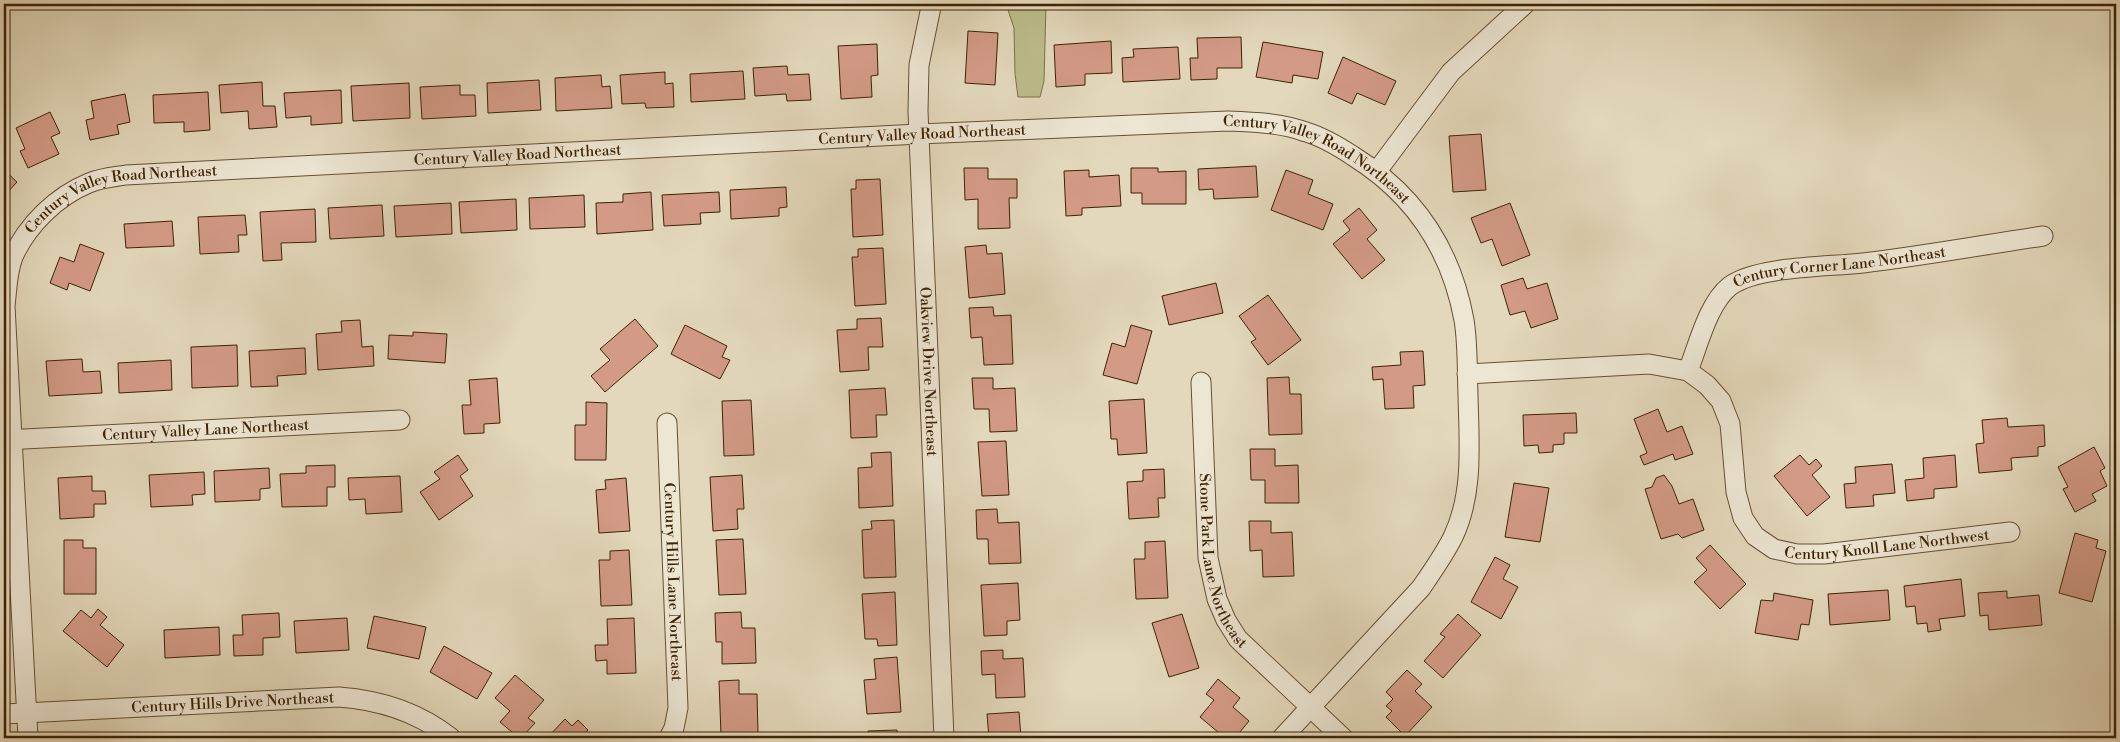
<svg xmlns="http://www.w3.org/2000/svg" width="2120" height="742" font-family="'Libre Bodoni',serif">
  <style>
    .green { fill: #bbbc8b; stroke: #7c7047 }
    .building { fill: #d39a87; stroke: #3e2303 }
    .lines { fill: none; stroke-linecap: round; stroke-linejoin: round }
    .street-casing { stroke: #675031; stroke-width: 21 }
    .street { stroke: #ede6d3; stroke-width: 19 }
    .labels { text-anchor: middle; stroke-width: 4; stroke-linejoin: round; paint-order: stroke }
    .street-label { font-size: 15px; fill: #3e2303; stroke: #ede6d3 }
  </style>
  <rect width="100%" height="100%" fill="#e3d8bb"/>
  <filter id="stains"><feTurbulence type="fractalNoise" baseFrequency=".004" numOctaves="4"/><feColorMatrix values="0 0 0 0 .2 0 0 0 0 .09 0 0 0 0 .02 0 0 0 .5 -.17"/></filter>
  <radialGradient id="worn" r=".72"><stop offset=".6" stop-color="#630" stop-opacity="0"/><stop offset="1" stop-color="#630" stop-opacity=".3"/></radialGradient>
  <path class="green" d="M956,4H1046L1044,81L1040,97H1018L1015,74L1014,28L1006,4L980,9Z"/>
  <path class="building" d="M968,31L998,33L995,85L965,83Z
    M1241,37L1242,68H1217V79L1191,80L1190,58H1198L1197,38Z
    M1111,41L1112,73L1085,74V85L1056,87L1054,45Z
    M1263,42L1323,52L1318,79L1293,75L1292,83L1256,77Z
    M877,44L878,75L871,76L872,97L841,99L838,46Z
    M1178,47L1180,79L1123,82L1122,58L1134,57L1133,49Z
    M1343,57L1396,81L1385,105L1357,93L1352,104L1328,93Z
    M787,66L788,75L809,74L811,100L787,101L786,94L755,96L753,68Z
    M743,71L745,99L691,102L690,74Z
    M665,72V84L673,83L674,107L646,108L645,103L622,104L620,75Z
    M601,75L602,87L610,86L612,108L556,111L555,78Z
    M539,80L541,110L488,113L487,83Z
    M262,82L263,106H275L277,127L249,129L248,111L221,113L219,85Z
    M409,83L410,118L353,121L351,86Z
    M460,85V95H475L476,116L422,119L420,87Z
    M341,90L342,123L311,125V116L286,118L284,93Z
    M208,92L210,130L184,132V122L154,123L153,95Z
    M125,94L130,122L117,125L119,134L90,140L86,120L94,118L91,101Z
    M50,112L60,133L51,137L59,154L28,168L20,151L25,149L16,128Z
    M1481,134L1486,190L1453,192L1449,136Z
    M1256,166L1258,197L1214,199L1213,189L1199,190L1198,169Z
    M964,168H988V179H1017V198H1009L1010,228L978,229V199L965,200Z
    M1131,168H1158V172L1186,171V204H1142V193H1131Z
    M4,170L17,182L4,196Z
    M1089,170V177L1119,175L1121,206L1082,208V215L1066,216L1064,171Z
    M1286,170L1313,180L1308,194L1333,204L1323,230L1271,210Z
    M880,179L883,235L853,237L851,189H856V180Z
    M786,187L787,207L779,208V216L731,219L730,190Z
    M651,192L653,230L597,234L596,203L623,202V194Z
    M719,192L720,212L700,213L701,224L664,226L662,195Z
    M584,195L585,227L530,229L529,198Z
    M516,199L517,230L461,233L459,202Z
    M451,203L452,234L396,237L394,206Z
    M1510,203L1530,255L1502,266L1492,239L1481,243L1471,218Z
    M382,205L384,236L330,239L328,208Z
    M1359,208L1377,230L1367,239L1385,260L1362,279L1333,244L1350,230L1343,221Z
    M315,209L316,242L281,243L282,260L263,261L260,212Z
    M245,215L247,235H238L239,252L200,254L198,217Z
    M172,221L174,246L126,248L124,224Z
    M80,244L104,253L90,291L69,283L67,290L50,283L60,257L74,262Z
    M986,245L987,254L1002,253L1005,294L969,298L965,247Z
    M883,248L886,304L855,306L852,257H858V249Z
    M1523,278L1527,289L1547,283L1558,319L1531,328L1525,311L1510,315L1501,285Z
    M1216,283L1223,313L1169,325L1162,296Z
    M1268,295L1301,340L1268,365L1251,342L1256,339L1239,316Z
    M993,307L994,316L1011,315L1013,364L984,365L982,337L971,338L969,308Z
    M881,318L883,347H868L869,370L840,372L837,330L857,329V319Z
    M635,319L658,346L605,392L591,376L610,360L600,349Z
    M360,320L362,347L373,346L374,366L318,370L316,334L342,332L341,321Z
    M685,325L727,346L722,357L730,360L720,379L671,354Z
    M1131,325L1152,331L1137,384L1103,375L1112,343L1125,347Z
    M413,332L447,334L445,363L388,359L389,335L413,336Z
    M237,345L238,386L192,388L191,347Z
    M305,348L306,374L277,376L278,386L251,387L249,351Z
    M1423,351L1425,385L1413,386L1414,408L1385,409L1383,379L1373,380L1372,367L1401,365L1400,352Z
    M82,359L83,372L100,371L102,393L49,396L46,361Z
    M171,360L172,390L119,393L118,363Z
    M1289,377L1290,394H1301L1302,434L1269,435L1267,378Z
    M497,378L500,423L484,424V433L464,434L462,405H471L469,380Z
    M972,378H993V389L1015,388L1017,431L990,432L989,409H974Z
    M885,388L887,415H876L877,437L851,438L849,390Z
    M1144,399L1147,453L1118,455L1117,439H1111L1109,401Z
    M751,400L754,455L724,456L722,401Z
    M586,402L607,403L606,460H575V425H586Z
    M1658,409L1667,432L1682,426L1693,454L1675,460L1673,454L1644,465L1640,456L1647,453L1634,419Z
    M1576,413L1577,433H1564V444L1553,445V452L1539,453L1538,445L1524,446L1523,415Z
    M2007,418L2008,427L2044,425L2045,446L2038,447V456L2011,458L2012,470L1979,473L1976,444L1984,443L1982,420Z
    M1006,441L1009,495L982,496L978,442Z
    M2094,447L2105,468L2100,471L2107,486L2092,494L2096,501L2075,512L2063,489L2068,487L2058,467Z
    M1250,449H1275V466L1298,465L1299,503H1265V480H1251Z
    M891,452L893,506L859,508L858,468L872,467L871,453Z
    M458,455L468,470L460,476L473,496L439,520L420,492L440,479L434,472Z
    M1800,455L1809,465L1816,459L1822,466L1812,475L1830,497L1807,516L1774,476Z
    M1955,455L1957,487L1934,489V498L1907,501L1905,480L1924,478L1923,458Z
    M1892,464L1895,493L1873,495L1874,506L1846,508L1844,484L1856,483L1855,467Z
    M335,465V487H327V506L282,507L280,474L306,473V466Z
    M269,468L270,488L260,489V500L215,502L214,471Z
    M1164,469L1165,498H1158L1159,517L1129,519L1127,482L1143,481V470Z
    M204,472L205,494L192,495L193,505L151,507L149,475Z
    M742,475L744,509H737L738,529L713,531L710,477Z
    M1664,475L1672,486L1679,504L1693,499L1704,530L1682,538L1678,534L1661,539L1645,489L1652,487L1656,478Z
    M92,476V491H105L106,504H94V517L60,519L58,478Z
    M400,476L402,512L366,514L365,499L349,500L348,478Z
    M626,478L630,531L599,533L596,490L606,489L605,480Z
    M1514,483L1549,488L1540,542L1505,537Z
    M997,509L998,523L1019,522L1021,563L989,564L988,539H977L976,510Z
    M894,520L896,577L864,578L862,530L872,529L871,521Z
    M1249,521H1271V533L1292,532L1294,576L1263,577L1262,550L1250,551Z
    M2075,533L2098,540L2096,548L2106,551L2092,602L2059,593Z
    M743,539L746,594L719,595L716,540Z
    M64,540H83V548H96V594H64Z
    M1165,541L1168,598L1136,599L1134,559H1145V542Z
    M1710,545L1746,584L1720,609L1694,582L1707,570L1696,558Z
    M629,550L632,605L601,606L599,560H610V551Z
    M1495,557L1510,565L1503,579L1518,587L1501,619L1471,602Z
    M1961,579L1965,616L1939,619L1941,630L1928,632L1927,623L1917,624L1915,606L1906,607L1904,586Z
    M1018,583L1020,620L1007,621V635L984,636L981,585Z
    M1888,590L1890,620L1830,625L1828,594Z
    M2007,591V598L2039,595L2042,625L1989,630L1988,615L1980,616L1978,593Z
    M895,592L897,645L878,646L877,639H865L862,594Z
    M1774,593L1813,600L1809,625L1801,624L1798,640L1755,633L1761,600L1773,601Z
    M98,609L107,617L100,625L124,645L107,667L63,631L81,610L91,618Z
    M741,612L742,628H755L756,663L722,664V642H716L715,613Z
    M279,613L280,637L263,638V655L234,656L233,635H243L242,615Z
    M1182,614L1199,668L1169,677L1152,623Z
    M1458,614L1481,635L1443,678L1424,661L1445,637L1440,634Z
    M374,616L426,627L419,659L367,648Z
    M347,618L349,650L296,653L294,621Z
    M634,618L636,673L607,674V660L596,661L595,645H608L607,619Z
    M219,627L220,655L165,658L164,630Z
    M444,646L492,673L477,699L430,672Z
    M1003,650V659L1023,658L1025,697L996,698L995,674L982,675L981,651Z
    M897,657L901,712L867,714L864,680L876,679L874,659Z
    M1407,670L1422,684L1415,691L1432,707L1405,736L1386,717L1392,711L1386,706L1393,699L1386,692Z
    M515,675L544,700L528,718L535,723L521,738H519L500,722L510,711L495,698Z
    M1218,679L1240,698L1233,707L1249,721L1235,738H1225L1200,717L1214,700L1206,694Z
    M739,680V694H757L758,733L721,735L719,681Z
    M1019,712L1021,738H989L987,714Z
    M565,719L572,726L578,720L588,730L583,735L587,738H547Z
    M897,730L898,738H869L868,731Z"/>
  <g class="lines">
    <defs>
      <g id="street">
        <path id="s1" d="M931,7L919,65L918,111L944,738"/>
        <path d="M1377,171L1451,72L1525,4"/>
        <path id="s2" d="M1688,371C1698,346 1708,303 1730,286C1757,266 1828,267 1863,263C1923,256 1983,245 2043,236"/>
        <path id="s3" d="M1467,374L1649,364L1688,371L1707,385L1721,401L1730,424L1736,492L1743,518L1755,536L1774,549L1797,554H1824L2010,532"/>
        <path id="s4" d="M1201,382L1208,558L1217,599L1226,620L1238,639L1343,738"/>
        <path id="s5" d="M667,423L678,708L674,728L669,738"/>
        <path id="s6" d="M4,440L400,420"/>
        <path id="s7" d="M4,714L339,697C380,700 418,712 451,738"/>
        <path id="s8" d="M28,738L5,306C7,290 7,272 13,257C27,225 57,196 89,183C101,178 114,177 126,175L919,134L1228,121C1255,122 1281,123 1306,132C1323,137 1338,146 1353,156C1414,194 1451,249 1464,320C1468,344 1467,371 1468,395C1469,443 1474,493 1453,537C1444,555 1432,572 1421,588L1282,738"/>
      </g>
    </defs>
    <use href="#street" class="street-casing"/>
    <use href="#street" class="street"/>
  </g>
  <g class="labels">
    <g class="street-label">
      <text dy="5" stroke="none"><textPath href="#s8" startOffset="1426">Century Valley Road Northeast</textPath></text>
      <text dy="5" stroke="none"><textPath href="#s8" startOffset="1021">Century Valley Road Northeast</textPath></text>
      <text dy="5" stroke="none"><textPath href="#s8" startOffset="1831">Century Valley Road Northeast</textPath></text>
      <text dy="5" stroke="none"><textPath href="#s8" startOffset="616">Century Valley Road Northeast</textPath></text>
      <text dy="5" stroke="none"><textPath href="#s2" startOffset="208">Century Corner Lane Northeast</textPath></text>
      <text dy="5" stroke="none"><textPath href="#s1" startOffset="366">Oakview Drive Northeast</textPath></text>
      <text dy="5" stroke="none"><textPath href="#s6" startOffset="202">Century Valley Lane Northeast</textPath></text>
      <text dy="5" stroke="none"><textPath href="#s3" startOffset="545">Century Knoll Lane Northwest</textPath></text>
      <text dy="5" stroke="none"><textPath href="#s4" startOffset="182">Stone Park Lane Northeast</textPath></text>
      <text dy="5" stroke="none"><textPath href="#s5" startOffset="159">Century Hills Lane Northeast</textPath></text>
      <text dy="5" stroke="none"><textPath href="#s7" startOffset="229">Century Hills Drive Northeast</textPath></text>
    </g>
  </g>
  <rect width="2120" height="742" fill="none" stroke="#e3d8bb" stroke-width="20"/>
  <rect x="5" y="5" width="2110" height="732" fill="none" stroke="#3e2303" stroke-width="2.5"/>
  <rect x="10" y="10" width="2100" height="722" fill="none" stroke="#3e2303"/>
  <rect width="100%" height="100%" filter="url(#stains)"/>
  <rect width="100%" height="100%" fill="url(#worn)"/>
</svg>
